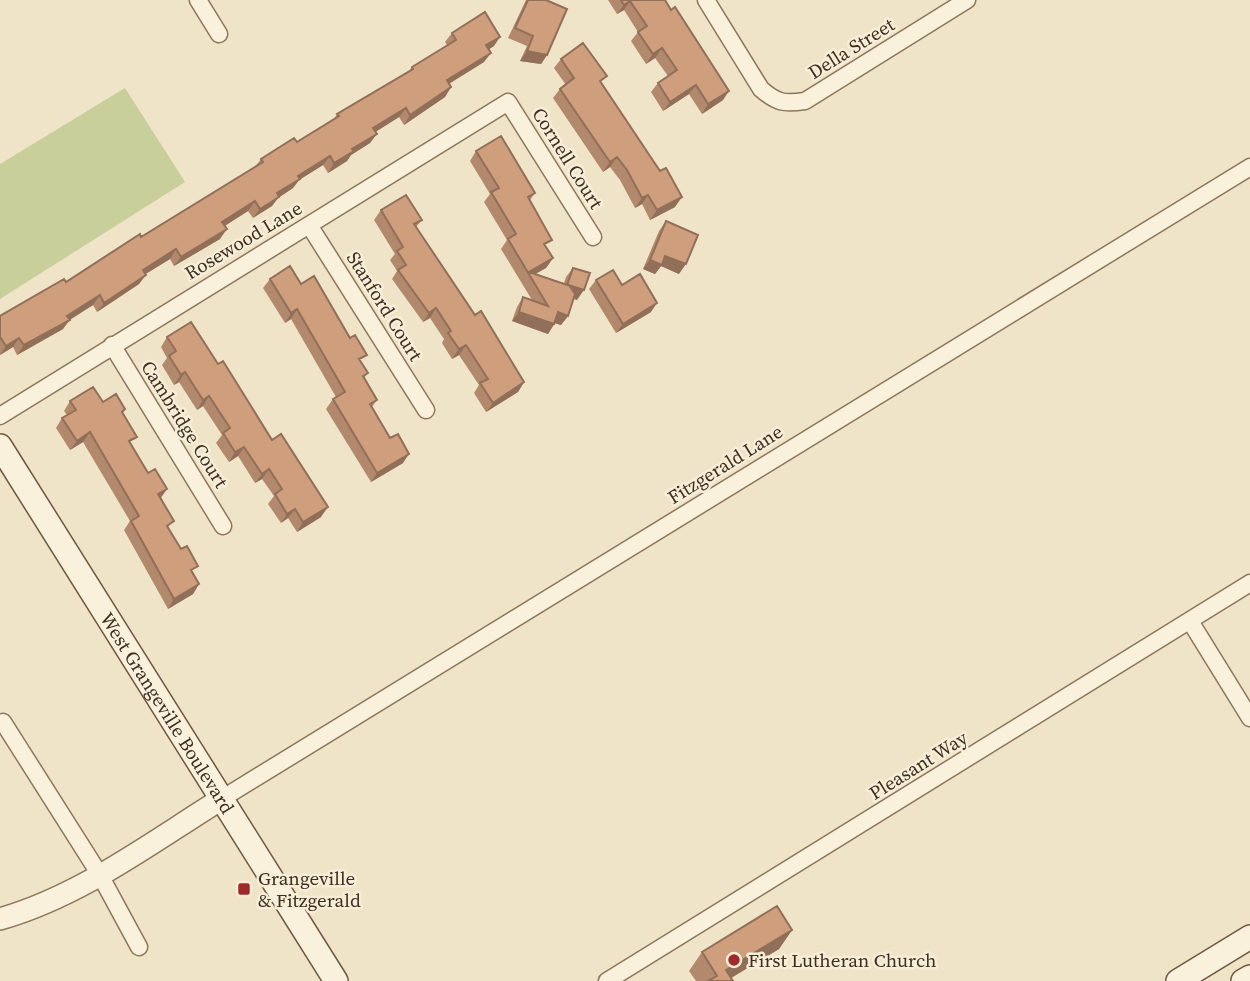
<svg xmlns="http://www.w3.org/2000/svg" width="1250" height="981" font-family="'Source Serif 4',serif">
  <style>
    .grass { fill: #c9cf9b }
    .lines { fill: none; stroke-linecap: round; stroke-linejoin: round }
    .minor-casing { stroke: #8d765c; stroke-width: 19 }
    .tertiary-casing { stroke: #8d765c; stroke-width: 24 }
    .secondary-casing { stroke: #6f573f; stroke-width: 26 }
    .minor { stroke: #faf1dc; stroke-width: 16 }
    .tertiary { stroke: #faf1dc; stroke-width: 21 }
    .secondary { stroke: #faf1dc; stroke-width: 23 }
    .wall { fill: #b2896c }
    .shaded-wall { fill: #916f58 }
    .building { fill: #cf9f7d; stroke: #916f58; stroke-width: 2 }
    .poi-dot { fill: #9e2a2b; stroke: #f7eed8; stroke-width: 2.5 }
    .labels { text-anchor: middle; stroke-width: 5; stroke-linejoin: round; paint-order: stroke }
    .street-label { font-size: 19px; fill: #3d2e20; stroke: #f7eed8 }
    .poi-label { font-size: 19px; fill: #3d2e20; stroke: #f7eed8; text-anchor: start }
  </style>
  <rect width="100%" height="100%" fill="#f0e4c8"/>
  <path class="grass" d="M125,88L185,182L0,299V164Z"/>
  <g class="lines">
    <defs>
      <path id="minor" d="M198,0L219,34
        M706,0L761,89C777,103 784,104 805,101L967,0
        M309,225L426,410
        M112,345L223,526
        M0,416L508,102L593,237
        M1190,621L1250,718
        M3,722L100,875L139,947
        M223,798L1250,167
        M607,981L1250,583"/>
      <path id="tertiary" d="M0,919C81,896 152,842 223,798"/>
      <g id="secondary">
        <path id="s1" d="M0,446L336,981"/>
        <path d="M1178,981L1250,937"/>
        <path d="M1243,981L1250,977"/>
      </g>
    </defs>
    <use href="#minor" class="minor-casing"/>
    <use href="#tertiary" class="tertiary-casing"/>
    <use href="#secondary" class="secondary-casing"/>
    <use href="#minor" class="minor"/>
    <use href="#tertiary" class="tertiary"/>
    <use href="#secondary" class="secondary"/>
  </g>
  <path class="wall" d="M526,0H546L547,55L541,64L520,61L527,46L508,38Z
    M608,0H665L723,100L702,114L689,94L663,111L651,92L658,83L668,76L655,58L646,64L631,41L638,32L624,10L617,14Z
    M452,33L494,46L489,49L484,62L449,84L451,87L445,97L404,125L399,117L375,132L370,143L351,155L347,161L328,173L323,165L299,180L293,188L278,198L272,206L253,218L248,211L225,226L220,239L174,266L170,259L145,274L139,284L97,312L93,305L70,320L63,329L17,355L13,347L0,355V316L66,282L255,167L261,159L297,142L334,119L337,114L409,71L412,67L447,45L445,42Z
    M561,59L602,83L675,207L650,220L642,204L635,208L620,180L610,167L603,172L553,98L560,89L566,85L554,68Z
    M476,151L535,193L530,200L546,247L553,258L546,268L535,274L564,283L566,277L573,268L577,300L573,298L568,316L561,325L555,323L548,334L512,321L517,307L523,297L532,300L501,249L507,240L484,202L490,194L470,161Z
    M381,210L422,220L416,227L475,315L524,382L518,392L486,412L474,393L479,385L459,355L452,359L442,343L444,339L430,318L423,322L392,279L397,271L390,260L395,254L374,220Z
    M666,221L679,274L661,266L655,274L643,269L659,231Z
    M270,279L301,284L361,362L368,373L364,378L377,400L372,407L403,463L371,482L326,409L333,399L336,397L291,319L285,323L263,288Z
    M596,280L622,285L651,312L616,333L589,289Z
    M167,337L218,364L272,440L321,517L297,532L288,518L281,523L268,504L274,496L262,479L255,483L238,456L229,462L216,443L222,435L203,406L197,410L179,382L174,385L162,365L167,358L161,347Z
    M70,401L103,402L123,413L131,445L148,473L167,489L161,498L169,529L199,584L193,594L168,609L124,530L130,521L83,442L70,450L56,428L62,418L67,415L64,411Z
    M792,930L779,949L731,978L733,981H696L689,971L702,952Z"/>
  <path class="shaded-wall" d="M630,1L624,10L617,14L624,5Z
    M500,37L494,46L480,55L486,45Z
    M662,48L655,58L646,64L653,54Z
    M527,51L547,55L541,64L520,61Z
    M491,53L484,62L440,89L447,80Z
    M696,85L689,94L663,111L670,102Z
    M451,87L445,97L404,125L410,115Z
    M729,91L723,100L702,114L708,104Z
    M406,108L399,117L366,138L373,128Z
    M377,134L370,143L351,155L347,161L328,173L334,163L352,149Z
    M330,156L323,165L299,180L293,188L278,198L272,206L253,218L260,209L298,176Z
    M617,157L610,167L603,172L610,162Z
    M648,195L642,204L635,208L642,198Z
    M682,197L675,207L650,220L657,210Z
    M255,201L248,211L216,231L222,222Z
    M227,229L220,239L174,266L181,257Z
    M176,249L170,259L136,280L143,270Z
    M665,256L686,264L679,274L661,266L655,274L643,269L650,260Z
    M553,258L546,268L530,277L529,272Z
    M146,275L139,284L97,312L104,303Z
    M569,285L584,290L577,300L562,295Z
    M100,295L93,305L69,320L63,329L17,355L24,345Z
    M657,303L651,312L616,333L623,324Z
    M436,308L430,318L423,322L429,313Z
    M297,309L291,319L285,323L291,313Z
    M519,312L554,324L548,334L512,321Z
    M558,312L568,316L561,325L551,322Z
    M19,338L13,347L0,355L6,346Z
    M466,345L459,355L452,359L459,349Z
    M185,372L179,382L174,385L181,375Z
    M524,382L518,392L486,412L493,403Z
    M209,396L203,406L197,410L203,400Z
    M90,432L83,442L70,450L77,441Z
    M244,447L238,456L229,462L235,452Z
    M409,454L403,463L371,482L377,473Z
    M269,469L262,479L255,483L262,474Z
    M167,489L160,498L158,494Z
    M328,507L321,517L297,532L303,522Z
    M295,509L288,518L281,523L287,514Z
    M199,584L193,594L168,609L174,599Z
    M792,930L779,949L726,981V970Z"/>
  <path class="building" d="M528,0H546L567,9L547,55L527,51L533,36L515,28Z
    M621,0H665L671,10L675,7L729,91L708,104L696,85L670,102L658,83L677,70L662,48L653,54L638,32L647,26L630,1L624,5Z
    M485,12L500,37L486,45L491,53L447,80L451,87L410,115L406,108L373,128L377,134L352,149L354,151L334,163L330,156L298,176L300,179L277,193L279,197L260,209L255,201L222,222L227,229L181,257L176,249L143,270L146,275L104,303L100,295L67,316L70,320L24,345L19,338L6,346L0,337V316L64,279L66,282L140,234L141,237L263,162L261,159L294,138L297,142L339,116L337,114L413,69L412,67L456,40L452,33Z
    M583,43L607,76L600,81L660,171L666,168L682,197L657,210L648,195L642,198L627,170L617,157L610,162L560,89L574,78L561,59Z
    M501,136L535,193L528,197L552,240L544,244L553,258L529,272L567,285L573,268L590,273L584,290L569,285L575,294L568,316L558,312L554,324L519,312L523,297L548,306L508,239L516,234L491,192L499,188L476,151Z
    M406,195L422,220L414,224L475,315L481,311L524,382L493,403L480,383L488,379L466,345L459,349L448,333L451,331L436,308L429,313L398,270L406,265L397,251L403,247L381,210Z
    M666,221L698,235L686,264L665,256L662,265L650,260Z
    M290,266L301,284L314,276L350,338L355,335L367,355L359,359L368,373L363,376L377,400L370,404L390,438L398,434L409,454L377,473L333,399L345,392L297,309L291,313L270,279Z
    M613,270L622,285L640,274L657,303L623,324L596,280Z
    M191,322L218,364L223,361L272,440L281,434L328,507L303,522L295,509L287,514L275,494L282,489L269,469L262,474L244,447L235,452L223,433L230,428L209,396L203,400L185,372L181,375L169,356L176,351L167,337Z
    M93,387L103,402L116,394L125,409L122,412L137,437L129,441L148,473L155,469L167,489L158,494L174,521L167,526L181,549L187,546L198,566L191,570L199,584L174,599L131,521L139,516L90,432L77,441L62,418L76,410L70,401Z
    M777,906L792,930L726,970L733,981H708L717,976L702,952Z"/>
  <g class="poi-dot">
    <rect x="237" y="882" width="14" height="14" rx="3.5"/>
    <circle cx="734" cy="960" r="7"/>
  </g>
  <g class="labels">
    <g class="street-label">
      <text transform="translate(851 48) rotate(-32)" y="7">Della Street</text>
      <text transform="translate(568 158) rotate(58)" y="7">Cornell Court</text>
      <text transform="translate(243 240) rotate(-31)" y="7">Rosewood Lane</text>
      <text transform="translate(385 306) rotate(58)" y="7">Stanford Court</text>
      <text transform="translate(185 424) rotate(58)" y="7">Cambridge Court</text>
      <text transform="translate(725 464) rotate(-32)" y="7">Fitzgerald Lane</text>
      <text dy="7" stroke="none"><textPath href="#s1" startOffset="315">West Grangeville Boulevard</textPath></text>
      <text transform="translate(918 765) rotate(-32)" y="7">Pleasant Way</text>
    </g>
    <g class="poi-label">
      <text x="258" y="885">Grangeville<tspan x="258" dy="22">&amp; Fitzgerald</tspan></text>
      <text x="748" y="967">First Lutheran Church</text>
    </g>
  </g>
</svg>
